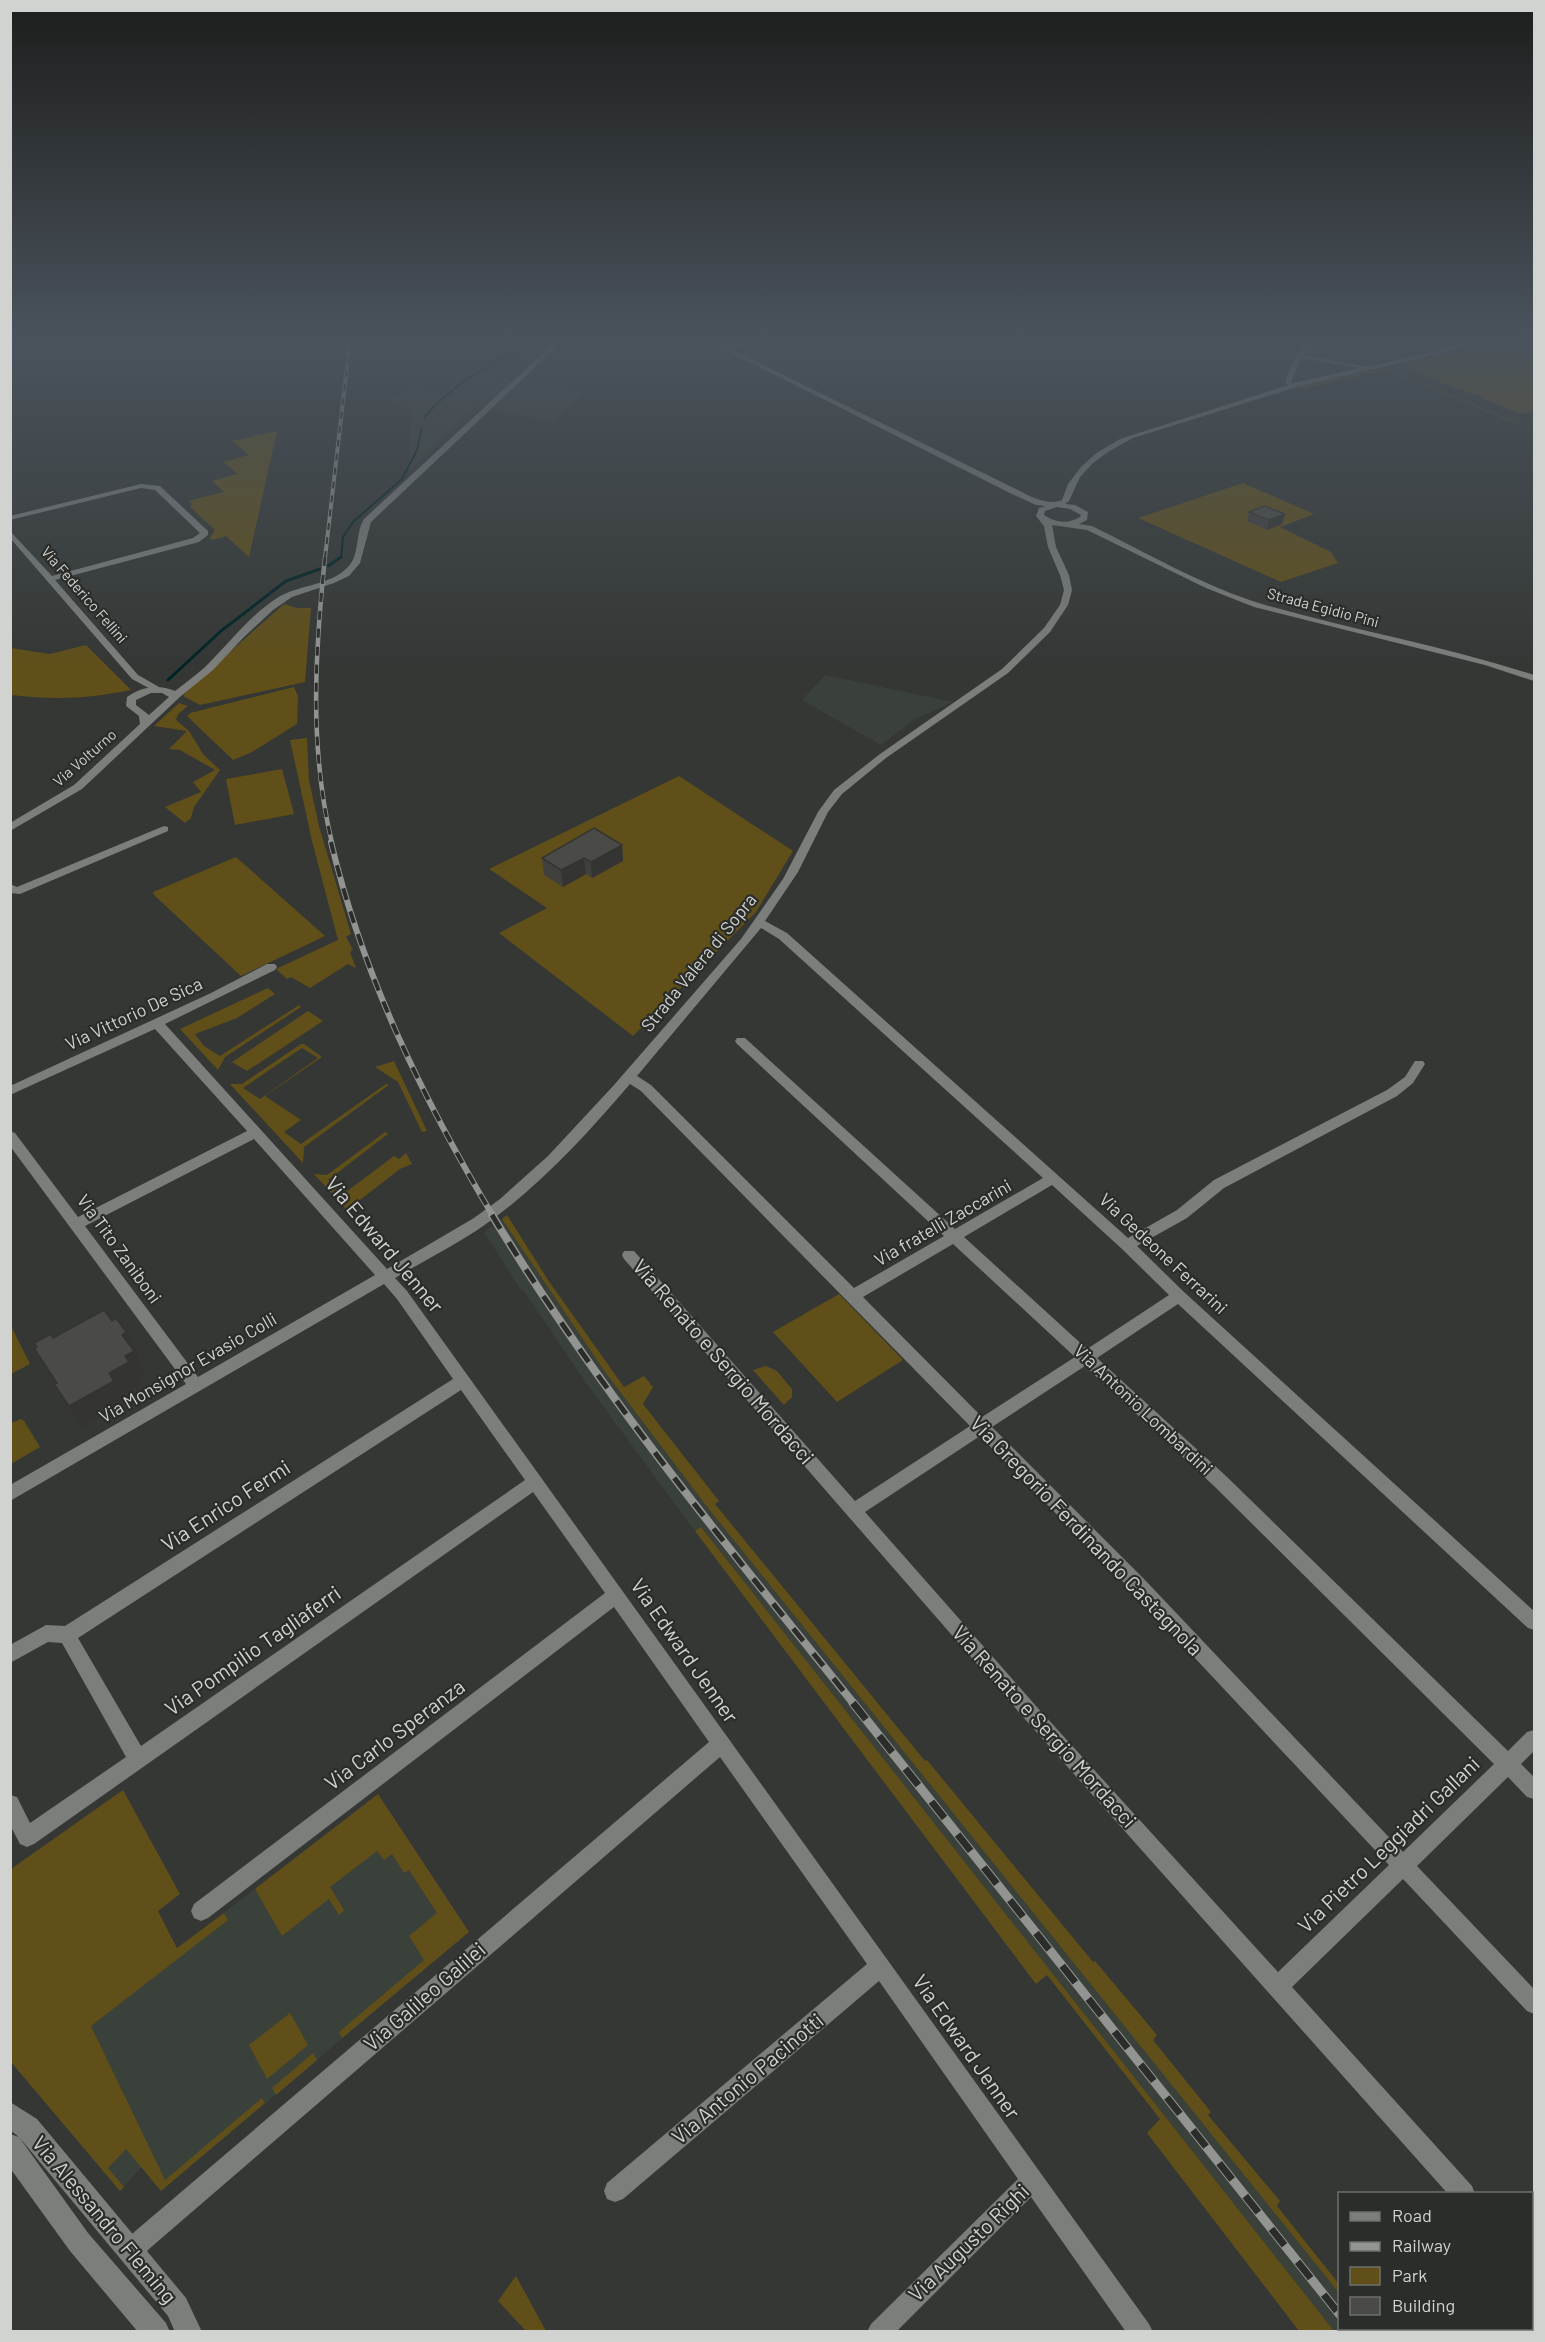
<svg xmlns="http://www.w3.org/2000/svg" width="1545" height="2342" font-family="Barlow,sans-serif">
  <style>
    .built { fill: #3a413a }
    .green { fill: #604f19; fill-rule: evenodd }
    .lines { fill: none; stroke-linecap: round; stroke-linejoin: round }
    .stream-far1 { stroke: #002425; stroke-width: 2 }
    .stream { stroke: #002425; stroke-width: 3 }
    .minor { fill: #7b7e7b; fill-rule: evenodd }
    .tertiary { fill: #7b7e7b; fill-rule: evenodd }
    .secondary { fill: #7b7e7b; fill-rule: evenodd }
    .rail-far4-casing { stroke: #929492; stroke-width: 4 }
    .rail-far3-casing { stroke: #929492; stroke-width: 4.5 }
    .rail-far2-casing { stroke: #929492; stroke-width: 6 }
    .rail-far1-casing { stroke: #929492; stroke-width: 8 }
    .rail-casing { stroke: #929492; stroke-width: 9 }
    .rail-far4 { stroke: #2a2d2a; stroke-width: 2; stroke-dasharray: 7; stroke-linecap: butt }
    .rail-far3 { stroke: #2a2d2a; stroke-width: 3; stroke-dasharray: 9; stroke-linecap: butt }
    .rail-far2 { stroke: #2a2d2a; stroke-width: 4; stroke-dasharray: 12; stroke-linecap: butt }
    .rail-far1 { stroke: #2a2d2a; stroke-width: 5; stroke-dasharray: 16; stroke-linecap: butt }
    .rail { stroke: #2a2d2a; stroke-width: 7; stroke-dasharray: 21; stroke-linecap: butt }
    .wall { fill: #40403d }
    .shaded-wall { fill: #343432 }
    .building { fill: #4a4b47; stroke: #343432; stroke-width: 1.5 }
    .labels { text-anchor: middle; stroke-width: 4.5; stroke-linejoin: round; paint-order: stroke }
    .far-street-label { font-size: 15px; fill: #d1d3d1; stroke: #2a2d2a }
    .street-label { font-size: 18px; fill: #d1d3d1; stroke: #2a2d2a }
    .near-street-label { font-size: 21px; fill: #d1d3d1; stroke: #2a2d2a }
  </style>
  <rect width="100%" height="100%" fill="#343734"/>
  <path class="built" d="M476,374L582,393L554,422L477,406L409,471L411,411L384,399L418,387L437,394Z
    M825,675L953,702L915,719L881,745L802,700Z
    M502,1219L605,1372L708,1508L1339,2293L1340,2328L1368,2329L1371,2331H1334L701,1527L695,1531L586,1383L523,1290H521L484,1232Z
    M378,1794L469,1932L161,2191L141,2167L120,2191L11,2062L178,1948Z"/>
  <path class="green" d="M1483,342L1490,344L1534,361V411L1521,414L1479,397L1481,395C1470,396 1417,372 1405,366L1414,364L1409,361C1435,356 1465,354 1493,347Z
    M1385,368L1511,420L1534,416L1510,421L1387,370L1302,389L1297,387Z
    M277,431L249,557L226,536L212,540L210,538L215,530L190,507L192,504L188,501L224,492L212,481L238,474L223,462L249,455L232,441Z
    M1243,483L1314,514L1280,527L1331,552L1338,563L1281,582L1138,518Z
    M284,604L297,608H311L305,682L200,705L183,696L188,689Z
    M86,645L131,690C86,699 56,700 11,695V648L50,654Z
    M294,687L298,696L297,724L252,752L233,760L187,716L190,713Z
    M179,703L188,706L178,714L176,720L189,731L203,754L220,770L194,807L191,818L185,823L165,807L201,792L193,782L215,770L180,750L169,749L187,731L154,726Z
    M307,738L309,780L319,826L351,934L346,937L353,950L350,952L356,968L348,964L310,988L291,977L287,979L276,969L338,940L312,841L290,740Z
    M282,769L294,814L235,825L226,779Z
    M679,776L793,851L756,912L633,1036L499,933L547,908L489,869Z
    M236,857L325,936L241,976L154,895L153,892Z
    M268,988L275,994L237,1018L195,1034L204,1046L220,1056L299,1005L301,1007L225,1057L218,1070L180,1029Z
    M308,1011L323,1021L247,1071L232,1062Z
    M301,1044H304L322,1057L265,1096L301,1120L284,1132L301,1144L386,1084L389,1085L304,1147L303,1163L230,1084H242ZM302,1048L318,1058L260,1099L243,1088Z
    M394,1061L427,1131L422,1132L398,1082L375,1067Z
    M385,1132L388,1134L328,1180L346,1192L394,1156L399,1159L406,1153L412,1164L400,1169L347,1210L314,1174L327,1175Z
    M507,1215L548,1280L624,1387L644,1376L653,1387L643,1404L719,1501L715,1504L925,1761L927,1760L1093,1962L1095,1961L1157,2035L1153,2040L1211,2112L1208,2115L1280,2201L1277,2206L1339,2284V2293L708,1508L605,1372L502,1219Z
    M839,1294L903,1360L837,1402L773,1332Z
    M11,1326L30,1364L11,1374H10Z
    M766,1366L777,1371L792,1389V1397L784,1405L753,1370Z
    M21,1419L24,1421L40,1447L11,1464V1423Z
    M701,1527L1334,2331H1299L1147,2133L1160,2119L1047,1975L1036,1984L695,1531Z
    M123,1790L180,1894L158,1911L177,1948L224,1913L228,1920L91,2026L165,2180L262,2098L265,2103L161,2191L126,2149L108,2168L124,2187L120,2191L11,2062V1869Z
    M378,1794L469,1932L342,2038L339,2032L424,1960L409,1936L437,1913L409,1870L404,1873L392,1854L384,1860L377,1851L330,1887L344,1910L339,1915L329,1899L282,1936L255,1889Z
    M290,2013L308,2045L267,2079L249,2045Z
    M313,2053L317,2060L276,2095L272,2088Z
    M516,2276L546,2331H526L498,2301Z"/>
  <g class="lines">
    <path class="stream-far1" d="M424,419C446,386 502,359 537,340
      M341,558L343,537L353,522L402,479L417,450L422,428"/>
    <path class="stream" d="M328,566L341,557
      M168,680L221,631L286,581L320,569"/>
    <path class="minor" d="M705,340H712L725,346L768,340L731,349L1018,490C1032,497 1047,506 1062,500L1068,484L1081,467L1095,454L1120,439L1288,385L1285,382L1297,353L1311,340H1317L1302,355L1367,367L1436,351L1476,340H1484L1439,354L1297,387L1133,438L1108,452L1093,463L1080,477L1069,501L1065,504L1075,505L1088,512L1087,520L1079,524L1092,526C1147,553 1203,586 1262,604C1352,630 1445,646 1534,675V681L1485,665L1254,607L1206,588L1087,530L1052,525L1056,547L1069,575L1072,590L1068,605L1050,632L1008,673L886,758L842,794L828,812L798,872L765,921L787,933L1128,1238L1177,1210L1214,1180L1387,1090L1405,1077L1415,1061H1423L1425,1064L1413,1083L1397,1096L1224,1188L1187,1218L1137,1246L1184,1292L1534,1611V1630L1528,1628L1178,1304L1097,1358L1226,1476L1508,1751L1527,1732L1534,1730V1751L1521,1764L1534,1777V1799L1527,1797L1508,1777L1417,1866L1534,1989V2014L1527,2011L1403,1879L1292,1987L1472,2186L1475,2194H1448L1024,1718L624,1259L622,1255L624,1251H634L855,1501L970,1426L641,1091L630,1084C586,1135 541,1185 486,1224C458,1244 425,1260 395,1278L407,1291L1149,2324L1153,2332H1126L1031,2197L896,2332H867L871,2324L1018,2179L879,1981L623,2199L615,2202L607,2199L604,2191L607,2183L867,1964L720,1757L149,2249L139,2261L131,2264L123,2261L120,2253L123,2245L133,2233L709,1742L614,1607L208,1918L201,1921L194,1918L191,1911L194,1904L605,1593L533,1492L34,1844L27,1847L20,1844L10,1825V1795L17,1797L30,1823L126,1757L62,1643L48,1642L10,1663V1645L46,1625L65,1626L453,1379L397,1299L384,1284L10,1501V1485L186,1384L10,1146V1131L15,1133L78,1217L247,1131L155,1029L10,1095V1086L211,993L267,964H275L277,967L275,970L165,1024L387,1269L474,1218L500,1199L548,1156L614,1085L741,939L783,879L818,812L834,790L880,754L1002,669L1044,628L1060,605L1064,590L1060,575L1048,547L1044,526L1036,516L1039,508L1046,506L1036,505L1012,494ZM1301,358L1360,368L1293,383L1291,382ZM1057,507L1070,509L1081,515L1080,517C1068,524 1056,523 1044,515L1045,511ZM761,928L779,939L1043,1178L955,1229L745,1038H737L735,1041L737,1044L944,1236L854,1288L651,1085L637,1076ZM254,1139L375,1275L198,1377L85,1226ZM1052,1185L1122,1249L1169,1295L1087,1349L964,1237ZM953,1244L1075,1357L982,1417L863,1297ZM1085,1366L1214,1486L1494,1764L1403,1852L1144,1579L992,1427ZM461,1390L525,1480L141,1746L78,1638ZM980,1436L1132,1591L1389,1865L1278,1972L1036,1706L865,1512Z
      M141,484L160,486L208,531V535L199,542L55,580L138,675L159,687V691L156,692L132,679L10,538V531L52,576L193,538L200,533L155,490L141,488L10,520V516Z
      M164,826L168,827V831L20,894L10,893V884L17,887Z
      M1532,2256L1534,2257V2283L1532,2282Z"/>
    <path class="tertiary" d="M557,340H564L371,522L360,563L349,576L334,583L292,597L273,610L243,638L213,670L181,696L82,789L10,831V823L74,785L140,724L139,716L126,706L127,697C142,686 159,684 175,691C185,683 195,676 204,668C229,644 248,617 277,598C299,584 330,586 348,567C360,555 355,533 364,519ZM151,693H162L169,697L149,715L136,705V700Z"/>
    <path class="secondary" d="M10,2102L37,2119L186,2298L202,2332H175L168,2316L19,2137L10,2130Z
      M10,2134L19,2137L88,2233L166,2323L170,2332H138L70,2251L10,2168Z"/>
    <defs>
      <path id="rail-far4" d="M325,558L350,340"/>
      <path id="rail-far3" d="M325,557C315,653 309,748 332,843"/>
      <path id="rail-far2" d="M331,842C363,976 423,1099 493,1216"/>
      <path id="rail-far1" d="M492,1215C597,1389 727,1546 854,1704"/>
      <path id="rail" d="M853,1703L1340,2315
        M1350,2328L1352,2332"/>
    </defs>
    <use href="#rail-far4" class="rail-far4-casing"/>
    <use href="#rail-far3" class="rail-far3-casing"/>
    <use href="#rail-far2" class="rail-far2-casing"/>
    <use href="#rail-far1" class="rail-far1-casing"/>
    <use href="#rail" class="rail-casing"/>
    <use href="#rail-far4" class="rail-far4"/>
    <use href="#rail-far3" class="rail-far3"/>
    <use href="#rail-far2" class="rail-far2"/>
    <use href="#rail-far1" class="rail-far1"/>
    <use href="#rail" class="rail"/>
  </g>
  <path class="wall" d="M1249,512L1285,514L1282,524L1267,530L1247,521Z
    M622,845L623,861L592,878L586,874L563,887L544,875L542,858Z"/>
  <path class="shaded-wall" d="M1285,514L1282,524L1267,530L1269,520Z
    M622,845L623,861L592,878L591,862Z
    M584,858L586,874L563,887L561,870Z
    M126,1332L138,1354L136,1355L146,1373L138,1377L141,1383L122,1395L126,1402L82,1427L69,1406L109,1373L122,1335Z"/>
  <path class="building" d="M1264,506L1285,514L1269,520L1249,512Z
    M594,828L622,845L591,862L584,858L561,870L542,858Z
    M104,1310L112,1321L116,1318L126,1332L122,1335L134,1351L125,1356L129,1362L109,1373L114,1381L69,1406L54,1384L57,1383L34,1348L37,1347L34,1343L51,1334L53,1338Z"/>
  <linearGradient id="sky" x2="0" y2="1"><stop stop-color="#1d1e1d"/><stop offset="0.51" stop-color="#4a535c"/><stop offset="1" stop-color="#4a535c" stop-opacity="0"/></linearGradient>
  <rect width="1545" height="667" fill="url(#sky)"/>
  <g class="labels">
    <g class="far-street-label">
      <text transform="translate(84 595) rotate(49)" y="5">Via Federico Fellini</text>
      <text transform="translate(1323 608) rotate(15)" y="5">Strada Egidio Pini</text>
      <text transform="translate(85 758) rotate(-41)" y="5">Via Volturno</text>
    </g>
    <g class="street-label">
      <text transform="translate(699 963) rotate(-51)" y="6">Strada Valera di Sopra</text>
      <text transform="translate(134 1014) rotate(-25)" y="6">Via Vittorio De Sica</text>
      <text transform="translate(943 1223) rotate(-30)" y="6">Via fratelli Zaccarini</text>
      <text transform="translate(119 1249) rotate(54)" y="6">Via Tito Zaniboni</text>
      <text transform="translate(1163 1254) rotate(43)" y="6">Via Gedeone Ferrarini</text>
      <text transform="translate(188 1368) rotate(-30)" y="6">Via Monsignor Evasio Colli</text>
      <text transform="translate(1143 1410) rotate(43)" y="6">Via Antonio Lombardini</text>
    </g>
    <g class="near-street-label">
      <text transform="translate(384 1245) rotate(50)" y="7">Via Edward Jenner</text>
      <text transform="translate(723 1362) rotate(49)" y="7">Via Renato e Sergio Mordacci</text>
      <text transform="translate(226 1506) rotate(-33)" y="7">Via Enrico Fermi</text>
      <text transform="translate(1086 1536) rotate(46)" y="7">Via Gregorio Ferdinando Castagnola</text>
      <text transform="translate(253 1651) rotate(-35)" y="7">Via Pompilio Tagliaferri</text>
      <text transform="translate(684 1651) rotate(55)" y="7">Via Edward Jenner</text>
      <text transform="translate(1044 1727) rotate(48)" y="7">Via Renato e Sergio Mordacci</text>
      <text transform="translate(395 1735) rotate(-37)" y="7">Via Carlo Speranza</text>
      <text transform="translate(1389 1845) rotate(-44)" y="7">Via Pietro Leggiadri Gallani</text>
      <text transform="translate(425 1997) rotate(-41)" y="7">Via Galileo Galilei</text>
      <text transform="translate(966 2047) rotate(55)" y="7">Via Edward Jenner</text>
      <text transform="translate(748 2079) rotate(-40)" y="7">Via Antonio Pacinotti</text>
      <text transform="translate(104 2220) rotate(50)" y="7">Via Alessandro Fleming</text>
      <text transform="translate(969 2243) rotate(-44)" y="7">Via Augusto Righi</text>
    </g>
  </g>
  <rect width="1545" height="2342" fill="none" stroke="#d1d3d1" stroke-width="24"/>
  <rect x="1338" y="2192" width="195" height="138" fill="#2a2d2a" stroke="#6d6f6d" stroke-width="1.5"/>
  <rect x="1350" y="2212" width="30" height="9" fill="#7b7e7b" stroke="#6d6f6d" stroke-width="1.5"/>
  <text x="1392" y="2222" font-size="18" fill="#d1d3d1">Road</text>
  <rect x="1350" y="2242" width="30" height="9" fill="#929492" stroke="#6d6f6d" stroke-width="1.5"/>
  <text x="1392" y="2252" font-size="18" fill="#d1d3d1">Railway</text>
  <rect x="1350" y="2267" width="30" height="18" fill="#604f19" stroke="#6d6f6d" stroke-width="1.5"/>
  <text x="1392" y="2282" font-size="18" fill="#d1d3d1">Park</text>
  <rect x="1350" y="2297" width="30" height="18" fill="#4a4b47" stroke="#6d6f6d" stroke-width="1.5"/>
  <text x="1392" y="2312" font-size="18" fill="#d1d3d1">Building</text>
</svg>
